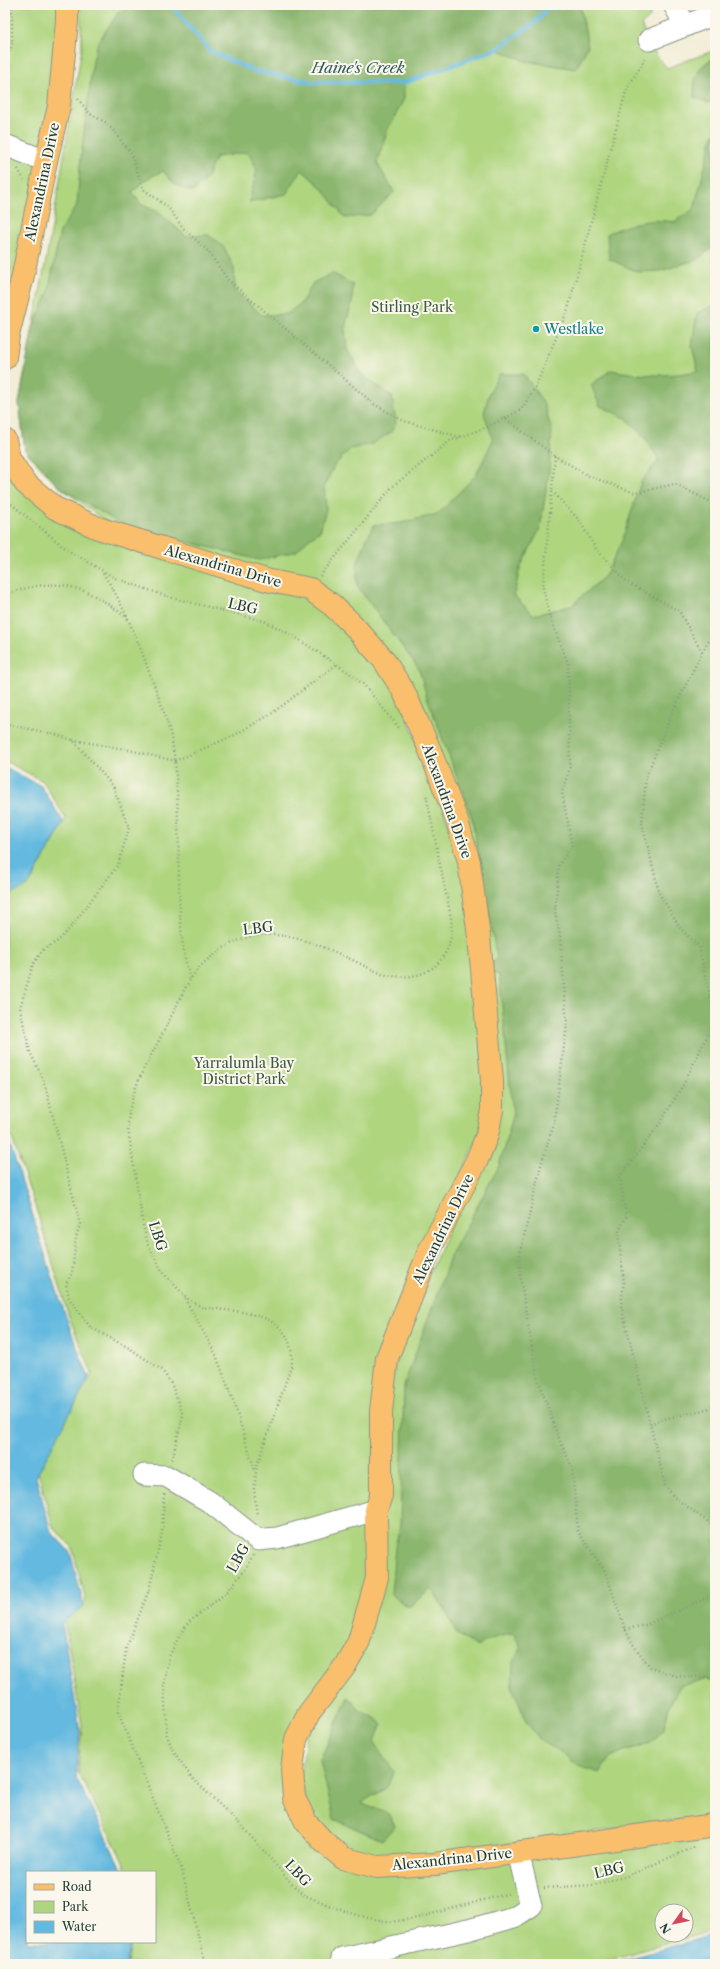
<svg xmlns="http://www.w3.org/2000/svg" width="720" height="1969" font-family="'Libre Caslon Text',serif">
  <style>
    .green { fill: #afd57f; stroke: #67895a; fill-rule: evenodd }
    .forest { fill: #8bb66e; stroke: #557a51 }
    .water { fill: #63b9e0; stroke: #417b8a }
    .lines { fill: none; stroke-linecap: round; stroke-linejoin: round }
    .stream { stroke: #63b9e0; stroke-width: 4.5 }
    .minor-casing { stroke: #889585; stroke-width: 23 }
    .major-casing { stroke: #889585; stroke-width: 24 }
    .path { stroke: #889585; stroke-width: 2.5; stroke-dasharray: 1 3; stroke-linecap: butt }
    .minor { stroke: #fff; stroke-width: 21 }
    .major { stroke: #f9bf6d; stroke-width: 22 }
    .culture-dot { fill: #0f9aa8; stroke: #fbf7ec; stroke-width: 1.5 }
    .labels { text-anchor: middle; stroke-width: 4; stroke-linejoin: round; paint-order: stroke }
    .street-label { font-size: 14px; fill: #1f3d34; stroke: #fbf7ec }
    .park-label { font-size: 14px; fill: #3c5b43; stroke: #fbf7ec }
    .culture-label { font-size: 14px; fill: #0d838f; stroke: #fbf7ec; text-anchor: start }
    .water-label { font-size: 15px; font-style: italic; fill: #305c5f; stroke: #fbf7ec }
  </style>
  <rect width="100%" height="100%" fill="#fbf7ec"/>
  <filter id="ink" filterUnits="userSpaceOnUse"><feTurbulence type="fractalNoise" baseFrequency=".025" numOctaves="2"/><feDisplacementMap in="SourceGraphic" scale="8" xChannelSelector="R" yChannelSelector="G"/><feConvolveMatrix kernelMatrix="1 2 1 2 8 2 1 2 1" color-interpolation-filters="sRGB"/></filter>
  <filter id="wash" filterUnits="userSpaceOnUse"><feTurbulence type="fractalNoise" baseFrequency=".012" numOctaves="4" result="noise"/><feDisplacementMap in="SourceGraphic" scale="16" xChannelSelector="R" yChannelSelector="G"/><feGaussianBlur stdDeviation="0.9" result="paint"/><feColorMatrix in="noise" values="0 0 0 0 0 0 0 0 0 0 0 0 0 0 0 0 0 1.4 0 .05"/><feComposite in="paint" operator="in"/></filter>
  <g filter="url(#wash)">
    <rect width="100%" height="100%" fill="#f2edd6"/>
    <path class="green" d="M5,5H60L52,106L5,321Z
      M80,5H651L650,17L641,25L653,51L667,68L715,50V1815L426,1856L375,1855L348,1848L330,1836L309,1809L300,1782L306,1736L359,1651L391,1364L493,1126L477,905L413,698L309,591L117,530L57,485L25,450L19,403L51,233L82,48Z
      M5,463L48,508L301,594L346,625L397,690L463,862L485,1080L480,1136L423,1249L371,1469L369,1510L370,1578L352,1641L302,1713L288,1798L370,1867L715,1824V1930L593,1964H128L131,1942H155V1872H126L123,1861L78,1772L82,1726L64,1618L86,1601L72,1547L53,1527L38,1472L92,1373L69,1317L39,1218L5,1118V894L31,881L66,819L43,781L5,761ZM662,1911H686V1935H662Z"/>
    <path class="forest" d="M126,5H580L588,46L576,69L525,61L497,49L404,83V99L388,129L377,163L394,192L371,215L345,218L323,189L302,170L286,194L249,202L257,170L248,152L216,157L206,179L193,192L176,185L163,171L148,178L132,192L142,205L157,211L186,236L208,235L224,247L234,268L235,291L262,315L287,314L301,303L313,283L332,273L353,285L352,302L345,328L347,349L362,375L392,396L396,423L391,432L372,444L350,449L334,466L324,486L326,509L320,531L307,540L297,551L259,560L122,525L57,485L25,450L19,403L33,327L48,294L60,231L77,205L81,156L93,60L98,42L118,13Z
      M715,58V101L709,103L694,97C694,78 696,66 715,58Z
      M715,133L714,247L696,260L660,271L638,272L609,259L607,234C630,223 649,218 674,222L694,209L713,135Z
      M715,305V1684L706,1679L680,1686L669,1706L664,1729L651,1743L624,1751L609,1758L599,1773L578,1766L558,1750L542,1742L527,1723L512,1687L513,1662L521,1647L513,1633L494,1638L476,1646L457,1634L445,1609L431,1589L409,1607L391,1595L395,1547L400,1526L404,1385L451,1255L499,1166L513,1116L499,975L489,972L488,964L497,959L472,818L426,694L419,669L357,586V564L367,538L374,525L401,523L438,514L476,475L493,440L484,413L489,394L499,374H524L544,404L552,431L549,472L540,529L520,568L514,595L533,615L571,606L605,576L622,541L641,482L659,460L646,439L626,418L600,406L591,385L611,370C643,376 665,377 698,371L692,346L697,313Z
      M348,1697L361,1711L375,1718L383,1724L374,1741L394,1772C387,1795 378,1790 362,1803C379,1814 383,1802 395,1826L382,1840L334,1819L320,1760Z"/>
    <path class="water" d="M5,767L41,786L64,823L28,886L5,897Z
      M5,1130C33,1212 56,1297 89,1378L36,1477L51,1532L70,1552L84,1606L62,1623L80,1731L76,1777L123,1872H27V1942H130L127,1964H5Z
      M715,1934V1964H610Z"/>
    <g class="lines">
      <path class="stream" d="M171,5L210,51L254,71L311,82L404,83L497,49L536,22L550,5"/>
    </g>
  </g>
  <g filter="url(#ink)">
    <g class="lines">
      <defs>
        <path id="minor" d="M674,5L686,26
          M649,40L715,14
          M5,145L46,161
          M144,1475L166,1476L210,1502L258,1540L277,1538L376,1510
          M342,1958L468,1930L514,1917L531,1906L518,1852"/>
        <path id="major" d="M5,358L8,335L22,280L46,161L59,106L67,21V5
          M5,440L9,458L25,483L55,508L98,528L266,580L310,589L332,605L353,625L383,659L403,690L429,748L457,821L469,862L479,937L492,1080V1110L487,1135L477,1160L430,1249L387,1358L381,1411V1495L376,1510L377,1578L359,1641L345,1666L309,1713L296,1739L292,1770L294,1798L306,1822L323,1841L343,1858L377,1867L435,1864L715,1825"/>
      </defs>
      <use href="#minor" class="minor-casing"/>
      <use href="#major" class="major-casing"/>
      <path class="path" d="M5,63L12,44V5
        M78,99L90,114L107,123L131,153L143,189L168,207L183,228L208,251L228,280L374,404L404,421L460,437
        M18,169L24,180
        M506,419L555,456L589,476L635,493L675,484L715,504
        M555,456L543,587L549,615L568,663L570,767L562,792L572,846L559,864L555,911L560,937L567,1024L554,1123L541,1165L519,1258L521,1282L537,1377L558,1436L572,1467L578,1532L605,1571L625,1629L634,1646L651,1668L676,1676L715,1678
        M552,491L579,520L596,549L627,582L679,611L702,652
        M5,499L69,551L115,578L169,597L264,621L295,637L351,674L364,685L400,729
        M103,573C123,604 137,638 149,672C156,690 164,710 169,729C177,759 177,792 178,822C180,871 176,933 190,979
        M320,576L392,487L450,441L487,427L521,410L536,386L568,309L626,91L646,57
        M5,594C18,591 31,586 44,585C77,582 104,599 128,619
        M715,631L702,652L672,713L646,777L642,823L659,893L680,928L699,947L715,1019
        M5,724L54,734L73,740L113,786L129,828L118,865L70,928L58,941L43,950L33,964L20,1008L30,1052L44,1081L80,1224L76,1238L72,1273L66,1284L69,1298L90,1327L129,1348L162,1370L172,1385L183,1415L172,1460
        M73,740L125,749L175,761L233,736L271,714L337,664
        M715,1020L684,1083L661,1122L620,1177L626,1217L618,1233L624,1282L621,1305L665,1485L674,1497L715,1527
        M183,1295L216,1355L234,1403L255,1471
        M650,1424C671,1415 694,1414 715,1406
        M164,1494L162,1533L149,1590L126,1649L118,1712L182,1870L205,1964
        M257,1517L254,1489L257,1465L292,1364C294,1310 242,1313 202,1307L189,1300L163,1273L148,1245L143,1225L128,1129C128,1091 147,1064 164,1031C173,1014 180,996 190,980C197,968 207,960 218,952C270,912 331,951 382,974C411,981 441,975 450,941C455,924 447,901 444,884C438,854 432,824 426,794
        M253,1555L245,1570L227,1592L188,1623L177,1640L169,1657L164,1687L167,1735L172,1749L192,1778L240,1824L294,1886L304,1895L338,1909L368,1918L392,1922L417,1918L510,1893
        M625,1629L646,1625L715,1594
        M544,1888L593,1885L627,1876L694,1847"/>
      <use href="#minor" class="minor"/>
      <use href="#major" class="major"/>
    </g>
  </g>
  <circle class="culture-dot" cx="536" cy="329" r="4"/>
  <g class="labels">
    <g class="street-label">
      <text transform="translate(42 182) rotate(-78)" y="5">Alexandrina Drive</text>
      <text transform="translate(223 566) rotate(16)" y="5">Alexandrina Drive</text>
      <text transform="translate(243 606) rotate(13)" y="5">LBG</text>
      <text transform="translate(447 801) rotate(70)" y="5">Alexandrina Drive</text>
      <text transform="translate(258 928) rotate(-7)" y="5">LBG</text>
      <text transform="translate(443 1229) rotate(-64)" y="5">Alexandrina Drive</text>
      <text transform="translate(158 1236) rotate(72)" y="5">LBG</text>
      <text transform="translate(238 1558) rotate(-61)" y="5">LBG</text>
      <text transform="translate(452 1859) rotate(-6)" y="5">Alexandrina Drive</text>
      <text transform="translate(609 1870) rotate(-14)" y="5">LBG</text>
      <text transform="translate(298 1873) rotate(46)" y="5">LBG</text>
    </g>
    <g class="park-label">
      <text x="412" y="312">Stirling Park</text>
      <text x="244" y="1068">Yarralumla Bay<tspan x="244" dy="16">District Park</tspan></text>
    </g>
    <g class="culture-label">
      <text x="544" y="334">Westlake</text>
    </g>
    <g class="water-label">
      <text x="358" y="73">Haine's Creek</text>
    </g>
  </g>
  <rect width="720" height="1969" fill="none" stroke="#fbf7ec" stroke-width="20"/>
  <rect x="26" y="1871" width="130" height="72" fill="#fbf7ec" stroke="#a3ada2"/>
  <rect x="34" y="1884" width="20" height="6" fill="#f9bf6d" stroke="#a3ada2"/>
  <text x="62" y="1891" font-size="12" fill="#1f3d34">Road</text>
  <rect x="34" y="1901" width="20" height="12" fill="#afd57f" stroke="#a3ada2"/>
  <text x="62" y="1911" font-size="12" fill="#1f3d34">Park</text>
  <rect x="34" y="1921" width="20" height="12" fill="#63b9e0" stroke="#a3ada2"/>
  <text x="62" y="1931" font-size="12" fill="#1f3d34">Water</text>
  <g transform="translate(674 1923) rotate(237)"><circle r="19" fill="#fbf7ec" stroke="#a3ada2"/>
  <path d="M0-3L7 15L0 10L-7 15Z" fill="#d1495b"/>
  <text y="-6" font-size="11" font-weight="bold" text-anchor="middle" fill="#1f3d34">N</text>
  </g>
</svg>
